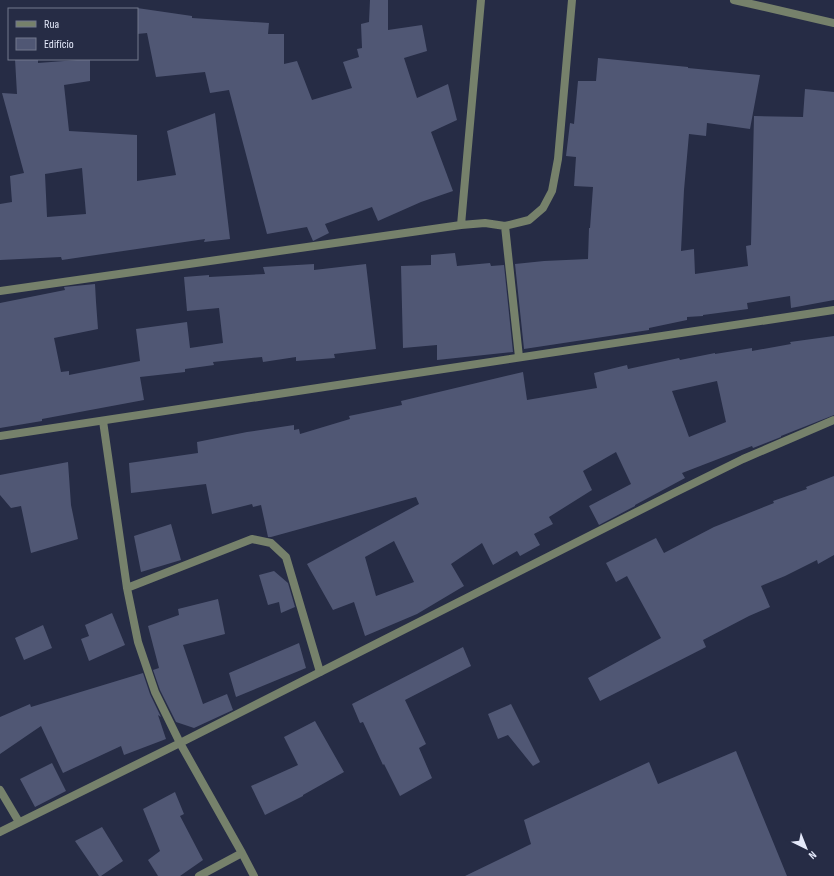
<svg xmlns="http://www.w3.org/2000/svg" width="834" height="876" font-family="'Sofia Sans Condensed',sans-serif">
  <style>
    .building { fill: #505774; fill-rule: evenodd }
    .lines { fill: none; stroke-linecap: round; stroke-linejoin: round }
    .service { stroke: #76816b; stroke-width: 8 }
    .minor { stroke: #76816b; stroke-width: 8 }
  </style>
  <rect width="100%" height="100%" fill="#262c45"/>
  <path class="building" d="M370,0H388V30L422,25L427,51L404,58L417,98L448,84L457,120L431,132L453,191L421,202L378,221L372,207L325,224L329,233L313,241L307,227L267,234L229,90L210,93L205,72L156,77L147,33L137,34V8L192,16V18L269,23L268,34H284V64L297,61L312,100L352,88L343,62L359,57L357,49L362,48L361,24L369,22Z
    M598,58L688,67V68L760,75L750,129L707,123L706,136L689,134L684,190L681,251L694,249L695,274L748,266L746,246L751,245L754,116L803,117L805,89L834,92V300L791,308L790,296L747,303L748,309L703,315V316L687,317V320L649,328V330L524,349L515,264L544,261L588,259L589,228H590L593,187L574,186L576,157L566,156L570,123L574,124L578,81H596Z
    M15,59H38V63L90,59V81L64,85L69,131L137,135V181L176,175L167,131L215,113L230,239L204,242L205,239L62,260L61,257L0,260V204L12,202L10,176L24,173L2,93L17,94ZM82,168L86,214L47,217L45,174Z
    M455,253L457,266L490,263L491,266L504,265L513,352L437,360V345L403,348L401,266L431,265V255Z
    M314,264V270L366,264L376,349L334,354L335,358L296,361V357L263,362L262,357L213,362L214,365L185,369V372L140,377L144,400L42,419V421L0,428V303L65,290L64,287L95,284L96,302L98,329L54,338L61,372L69,371V375L140,361L136,329L187,322L190,348L223,343L219,308L187,311L184,277L209,275V277L265,274L263,267Z
    M834,336V415L781,436V437L753,448L752,446L682,473L685,478L635,505V506L599,525L589,506L631,484L616,452L583,471L592,490L549,517L553,524L534,534L540,545L520,556L517,551L493,565L482,543L451,564L464,586L417,614L365,636L354,602L333,610L307,564L419,504L416,497L271,537H268L261,505L253,507L252,504L212,514L206,484L131,493L129,463L198,453L197,442L247,432L294,425V430L299,429L300,434L350,419L349,416L402,405L401,401L523,372L527,400L597,388L594,373L627,365L628,369L679,358L680,360L715,353V354L752,348V351L791,344L790,342ZM717,381L726,422L689,437L672,391ZM394,541L414,582L376,596L365,557Z
    M68,462L71,505L78,539L31,553L21,506L11,508L0,495V475Z
    M834,476V555L818,564L817,560L785,576L761,586L770,607L749,616L703,640L706,647L600,701L588,678L661,638L627,576L616,582L606,563L656,538L664,553L714,527L774,503L773,501L807,489L806,487Z
    M171,524L181,560L141,572L134,536Z
    M274,571L288,583L295,607L281,613L279,602L268,605L259,575Z
    M218,599L225,634L183,645L203,704L227,694L233,710L194,728L176,722L160,690L153,670L159,668L148,626L179,615L178,609Z
    M112,613L125,645L89,661L81,639L89,636L85,625Z
    M43,625L52,648L24,660L15,638Z
    M299,643L306,668L236,697L229,673Z
    M463,647L471,666L405,700L426,744L419,748L432,778L400,796L384,764L383,765L363,722L360,723L352,704Z
    M143,673L150,694L161,717L158,715L166,739L124,755L121,746L63,773L41,726L0,754V717L30,704L31,707Z
    M511,704L540,762L533,766L508,735L498,739L488,714Z
    M315,721L344,772L303,795V796L265,815L251,786L298,765L284,737Z
    M736,751L787,876H465L531,844L524,820L649,762L658,784Z
    M52,763L66,791L35,807L20,779Z
    M175,792L184,814L180,816L203,860L180,876H158L148,860L160,851L143,809Z
    M102,827L123,861L101,876H99L75,841Z"/>
  <g class="lines">
    <path class="service" d="M461,225L481,0
      M505,226L519,357
      M0,291L461,225L485,223L505,226L529,220L543,208L552,191L558,159L572,0
      M103,421L127,588L138,642L155,692L180,743
      M127,588L252,539L271,543L286,557L320,672
      M0,790L19,822"/>
    <path class="minor" d="M734,0L834,23
      M0,436L834,310
      M180,743L242,853L254,876
      M0,832L180,743L672,494L743,459L834,420
      M199,876L242,853"/>
  </g>
  <rect x="8" y="8" width="130" height="52" fill="#262c45" stroke="#72788d"/>
  <rect x="16" y="21" width="20" height="6" fill="#76816b" stroke="#72788d"/>
  <text x="44" y="28" font-size="12" fill="#e4e9fa">Rua</text>
  <rect x="16" y="38" width="20" height="12" fill="#505774" stroke="#72788d"/>
  <text x="44" y="48" font-size="12" fill="#e4e9fa">Edifício</text>
  <g transform="translate(806 848) rotate(137)" stroke="#262c45" stroke-width="3" paint-order="stroke">
  <path d="M0-3L7 15L0 10L-7 15Z" fill="#e4e9fa"/>
  <text y="-6" font-size="11" font-weight="bold" text-anchor="middle" fill="#e4e9fa">N</text>
  </g>
</svg>
